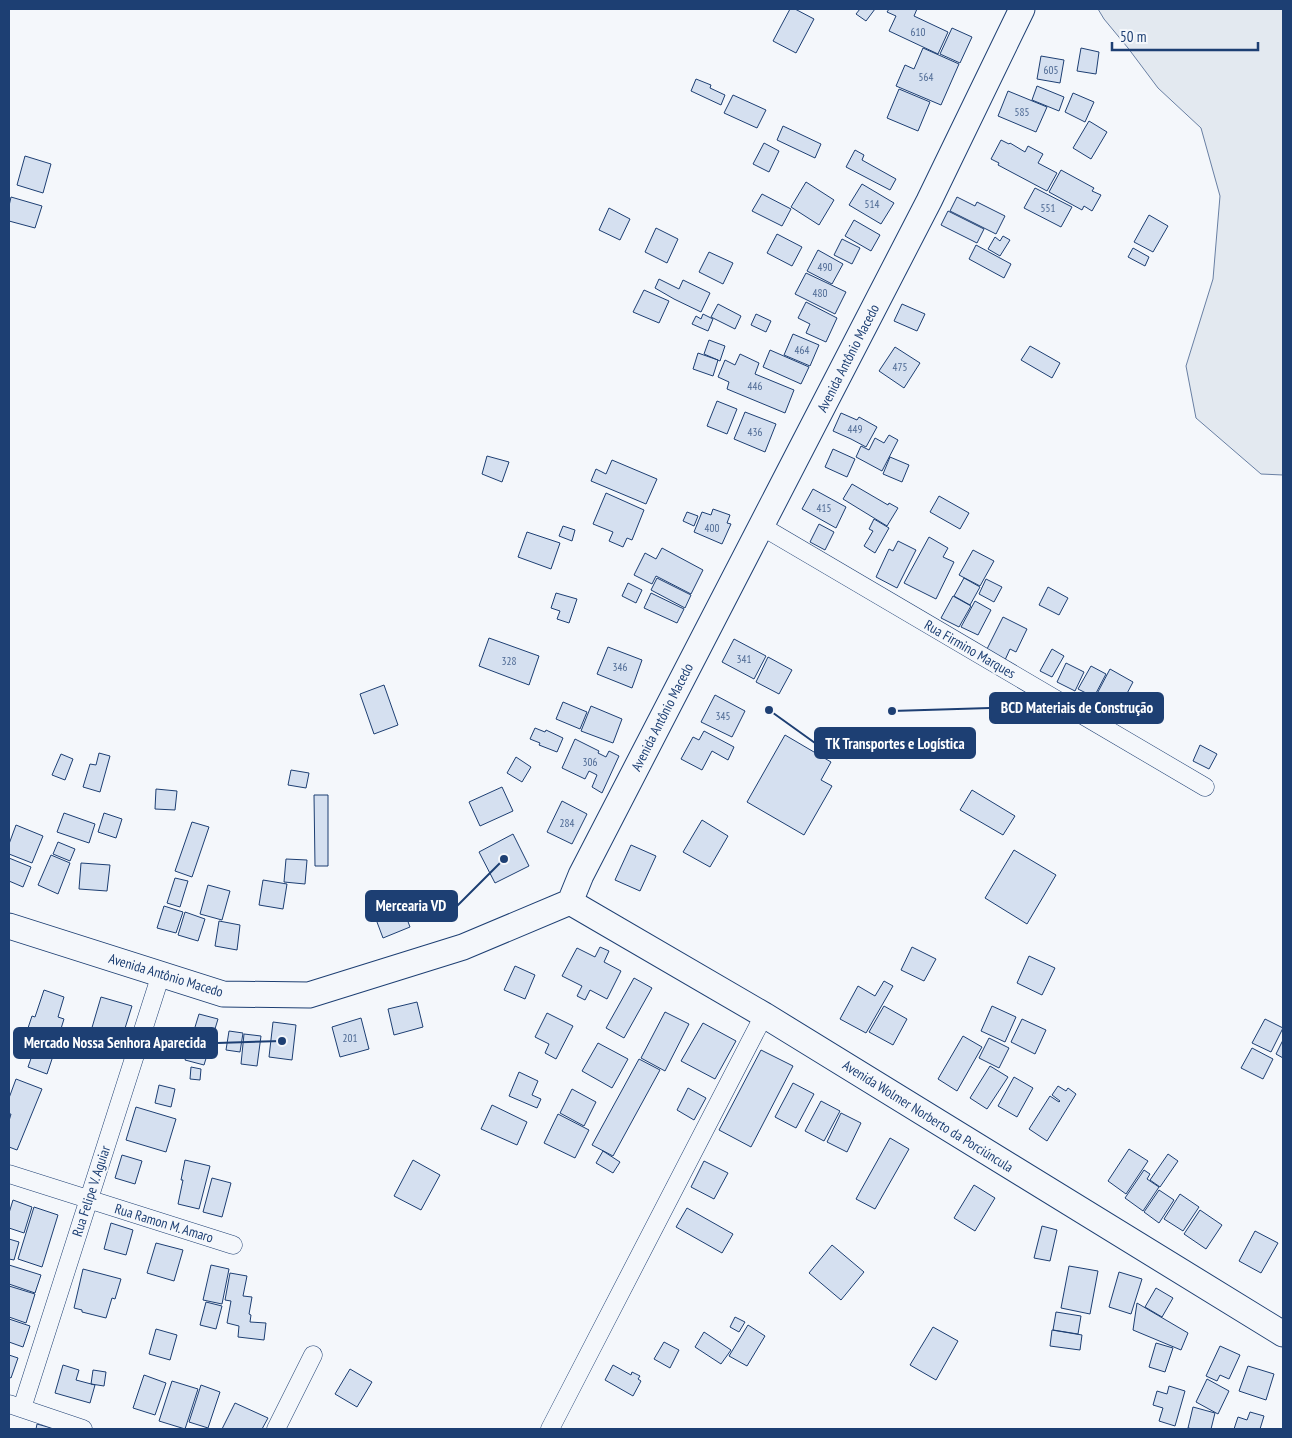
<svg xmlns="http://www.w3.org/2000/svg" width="1292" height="1438" font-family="'PT Sans Narrow',sans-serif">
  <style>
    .green { fill: #e3e9f0; stroke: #687fa3 }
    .building { fill: #d5e0f0; stroke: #1d3f73 }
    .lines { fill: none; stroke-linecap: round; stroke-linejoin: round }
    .street-casing { stroke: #1d3f73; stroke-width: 19 }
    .secondary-casing { stroke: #1d3f73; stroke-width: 27 }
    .street { stroke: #f4f7fb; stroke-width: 18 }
    .secondary { stroke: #f4f7fb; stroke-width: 25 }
    .labels { text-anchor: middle; stroke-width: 4; stroke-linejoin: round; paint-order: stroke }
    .number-label { font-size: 11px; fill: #4b6792 }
    .street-label { font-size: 14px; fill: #1d3f73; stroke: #f4f7fb }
    .leader { fill: none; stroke: #1d3f73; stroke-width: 2 }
    .callout-dot { fill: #1d3f73; stroke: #f4f7fb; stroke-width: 2 }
    .callout { fill: #1d3f73; stroke: #1d3f73; stroke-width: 2 }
    .callout-label { font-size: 15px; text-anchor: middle; font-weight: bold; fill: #fff }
  </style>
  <rect width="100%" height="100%" fill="#f4f7fb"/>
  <path class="green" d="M1098,9H1283V475L1261,474L1196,418L1186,366L1213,279L1220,196L1201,128L1158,88L1128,48L1104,19Z"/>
  <path class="building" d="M790,9H795L814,19L796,53L773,41Z
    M860,9H875L866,21L856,14Z
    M889,9H917L914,16L948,32L938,54L889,31L896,16L887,12Z
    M952,28L972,37L960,63L940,54Z
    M923,48L959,64L941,105L896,86L905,65L914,69Z
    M1081,48L1099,52L1096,74L1077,71Z
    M1041,56L1064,60L1060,83L1037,79Z
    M696,79L711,85L710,88L725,95L721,105L691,91Z
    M1037,86L1064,97L1059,111L1032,100Z
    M899,89L930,102L918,131L887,118Z
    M1008,91L1047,107L1036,132L998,116Z
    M1073,93L1094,102L1085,122L1065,112Z
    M733,95L766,110L757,128L724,113Z
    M1089,121L1107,132L1091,159L1073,148Z
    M783,126L821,144L815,158L777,140Z
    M1001,140L1009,144L1010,143L1025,152L1028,146L1043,154L1038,163L1057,173L1047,191L998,165L999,163L991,159Z
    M764,143L779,151L769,172L753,164Z
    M855,150L864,155L862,160L896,179L890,190L846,167Z
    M25,156L51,164L43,193L17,185Z
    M1061,170L1094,188L1092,191L1101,195L1092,211L1084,206L1082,210L1049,192Z
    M806,182L834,200L819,225L791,207Z
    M862,184L894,203L881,224L849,205Z
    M1035,188L1072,207L1061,227L1024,208Z
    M762,194L791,209L782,226L752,211Z
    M11,197L42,206L35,228L9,221V206Z
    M957,197L975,206L977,202L1005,216L996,234L950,211Z
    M609,208L630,219L620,240L599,230Z
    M948,211L984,229L977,243L941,225Z
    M1149,215L1168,226L1153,252L1134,242Z
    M854,220L880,235L871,251L845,236Z
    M656,228L678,239L667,263L645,252Z
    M777,234L802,247L792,266L767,253Z
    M1003,236L1010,240L1000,256L988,249L995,237L1000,241Z
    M842,239L860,248L852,264L834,255Z
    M976,245L1011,264L1004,278L969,259Z
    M1133,248L1149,257L1145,266L1128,257Z
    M818,250L843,264L832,284L807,271Z
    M709,252L733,263L723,284L699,272Z
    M806,273L846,292L835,314L795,294Z
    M659,279L679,289L683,280L710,293L701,312L674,299L655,288Z
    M644,290L669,301L659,323L633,312Z
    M806,302L837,318L826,342L806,333L810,324L798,318Z
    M718,304L741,316L735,329L711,317Z
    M902,304L925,314L917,331L894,321Z
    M703,314L713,319L708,331L692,324L696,316L701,319Z
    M756,314L771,321L766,332L751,325Z
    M793,334L819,345L810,366L784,355Z
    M709,340L725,346L720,361L704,354Z
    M1030,346L1060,363L1052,378L1021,360Z
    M895,347L920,363L904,388L879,371Z
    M770,350L809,367L801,384L763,367Z
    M698,353L718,360L713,376L693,369Z
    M740,354L759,363L755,374L794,390L785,413L727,389L729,382L718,377L725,360L735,365Z
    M717,401L737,409L727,434L707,426Z
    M745,412L776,424L765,452L734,439Z
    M841,413L857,420L859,417L877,427L866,447L851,439L833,431Z
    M889,435L898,440L882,471L856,457L861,446L869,450L875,438L884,443Z
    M833,449L855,459L847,477L825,467Z
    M487,456L509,462L502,482L482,474Z
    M890,457L909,465L902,482L883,474Z
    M612,460L657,479L646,504L591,481L596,469L606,474Z
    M852,484L888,505L889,503L898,508L887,526L843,499Z
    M813,489L846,507L836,528L802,509Z
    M606,493L644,510L632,540L627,538L623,547L609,541L613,532L593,524Z
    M939,496L969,513L960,529L930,512Z
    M713,509L730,515L727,523L731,524L722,544L694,532L702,512L711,515Z
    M687,512L698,516L694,526L683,521Z
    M874,519L889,528L875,553L864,546L873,531L869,529Z
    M819,524L834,532L825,550L810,542Z
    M563,526L575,530L572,541L559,536Z
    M527,532L560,543L551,569L518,557Z
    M929,537L948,548L943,557L954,562L936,599L904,583Z
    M898,541L916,550L897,588L876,577L889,549L893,551Z
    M662,548L703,570L691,594L656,576L652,584L634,575L645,553L656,559Z
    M973,550L994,561L980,586L959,575Z
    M657,578L691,595L685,608L651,590Z
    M964,578L980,587L970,605L954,596Z
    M986,579L1002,587L994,602L979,594Z
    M628,583L642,590L636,603L622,596Z
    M1048,587L1068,598L1059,615L1039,605Z
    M556,593L577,599L569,623L557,619L560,611L551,608Z
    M651,593L684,609L677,623L644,608Z
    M953,596L971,606L959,627L941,618Z
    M975,601L991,610L978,635L961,627Z
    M1003,617L1027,629L1016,652L1010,649L1005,660L986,651Z
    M489,638L539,656L529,685L479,666Z
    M734,639L766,656L754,679L722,662Z
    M608,647L642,660L632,688L597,674Z
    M1052,649L1064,656L1052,677L1040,671Z
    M768,657L792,670L779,694L756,682Z
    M1066,663L1084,672L1075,691L1057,682Z
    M1091,666L1106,674L1094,697L1078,689Z
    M1110,669L1133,682L1112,722L1089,709Z
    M384,685L398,725L374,734L360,694Z
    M715,695L745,711L732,737L701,722Z
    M563,702L587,712L580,729L556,719Z
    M591,706L622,719L613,743L581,731Z
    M535,728L545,732L546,730L563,738L557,752L539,745L540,743L530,739Z
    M704,731L734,747L728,760L712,751L702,770L681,759L693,737L699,740Z
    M785,735L831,762L821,780L832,786L804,835L747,802Z
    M575,739L599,751L598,753L606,757L609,751L619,756L602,793L592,787L597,775L589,771L585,779L562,768Z
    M1200,745L1217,754L1209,769L1193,761Z
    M99,753L110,756L100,792L83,787L90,764L96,765Z
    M61,754L73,759L65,780L52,775Z
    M516,757L531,767L522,782L507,773Z
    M291,770L309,773L306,788L288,785Z
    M502,787L513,811L480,826L469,802Z
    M156,789L177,791L175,810L155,809Z
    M972,790L1015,816L1003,835L960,810Z
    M314,795H328V866H315Z
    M562,801L587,814L572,844L547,832Z
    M64,813L95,824L89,843L57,832Z
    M104,813L122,819L116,838L98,832Z
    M702,820L728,836L710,867L683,852Z
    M192,822L209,827L192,877L175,871Z
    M16,825L43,836L32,863L9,854V844Z
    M513,834L529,866L495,883L479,852Z
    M58,842L75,849L70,861L53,854Z
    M631,845L656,856L640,891L615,880Z
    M1014,850L1056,875L1027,924L985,898Z
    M51,855L70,863L58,894L38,885Z
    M9,858L31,867L23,887L9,881Z
    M286,859L307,860L305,884L284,882Z
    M81,863L110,865L107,891L79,889Z
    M175,878L188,881L180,907L167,903Z
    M263,880L287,884L283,909L259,905Z
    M208,885L230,891L222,920L200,914Z
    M401,903L410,927L383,938L374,914Z
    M164,906L183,912L176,933L157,928Z
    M185,912L205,919L198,941L178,935Z
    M219,921L240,925L237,950L215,946Z
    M600,947L609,951L604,962L621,971L607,999L590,990L585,1000L577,996L582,986L562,976L577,948L595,957Z
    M912,947L936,959L924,981L901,970Z
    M1029,956L1055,968L1042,995L1017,983Z
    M515,966L535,975L525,999L504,990Z
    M634,978L652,988L624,1038L606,1028Z
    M884,981L893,986L866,1033L840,1019L858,986L875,996Z
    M44,990L64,997L58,1017L64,1019L59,1035L49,1033L45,1046L55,1050L47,1074L28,1067L36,1044L24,1040L32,1016L35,1017Z
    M101,997L132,1006L121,1041L91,1031Z
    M417,1002L423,1027L394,1035L388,1009Z
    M884,1006L907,1019L893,1045L869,1032Z
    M992,1006L1016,1017L1005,1042L981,1031Z
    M665,1012L689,1024L665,1071L641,1058Z
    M547,1013L573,1026L556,1059L545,1053L549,1044L535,1037Z
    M199,1014L218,1019L204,1065L185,1060Z
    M361,1018L369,1049L340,1057L332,1027Z
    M1022,1019L1046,1030L1035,1054L1011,1042Z
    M1265,1019L1283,1028L1271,1052L1252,1043Z
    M273,1022L296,1025L292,1060L269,1057Z
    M703,1023L736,1041L715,1079L681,1061Z
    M229,1031L243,1033L240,1052L226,1050Z
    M244,1034L261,1036L257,1066L241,1064Z
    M963,1036L982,1047L957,1091L938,1079Z
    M989,1038L1009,1048L999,1068L979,1058Z
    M1283,1040V1058L1276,1054Z
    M598,1043L628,1059L612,1088L582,1071Z
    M1252,1048L1273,1059L1263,1079L1241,1068Z
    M761,1050L793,1066L751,1147L719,1130Z
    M639,1059L660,1070L613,1156L592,1145Z
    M990,1066L1008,1077L987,1109L970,1098Z
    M191,1067L201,1069L200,1080L190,1079Z
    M519,1072L538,1081L532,1095L541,1099L537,1108L509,1096Z
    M1014,1077L1033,1088L1017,1117L998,1106Z
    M16,1079L42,1089L17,1150L9,1147V1121L11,1114H9V1098Z
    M793,1083L814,1094L796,1128L775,1117Z
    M159,1085L175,1089L171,1107L155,1103Z
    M1058,1086L1066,1091L1068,1088L1076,1094L1047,1141L1029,1129L1050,1096L1059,1102L1060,1101L1052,1095Z
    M688,1088L706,1098L694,1120L677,1110Z
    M572,1089L596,1102L584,1126L560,1113Z
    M821,1101L840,1111L824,1141L805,1131Z
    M492,1105L527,1122L517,1145L481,1129Z
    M136,1107L176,1119L166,1152L126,1140Z
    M841,1113L861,1123L847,1152L827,1142Z
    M558,1114L589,1130L575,1158L544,1143Z
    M890,1138L909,1149L875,1209L856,1199Z
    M1129,1149L1148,1161L1126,1194L1108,1181Z
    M603,1151L620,1162L613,1173L596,1163Z
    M1168,1154L1178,1161L1160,1187L1150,1180Z
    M122,1155L142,1161L135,1184L115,1178Z
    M185,1160L210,1166L199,1209L178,1204L183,1180H181Z
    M413,1160L440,1175L421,1210L394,1196Z
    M704,1161L728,1173L714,1199L691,1187Z
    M1144,1170L1150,1174L1147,1179L1159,1187L1143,1211L1125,1198Z
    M212,1178L231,1183L222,1217L203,1212Z
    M974,1185L995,1198L975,1231L954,1218Z
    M1159,1190L1174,1200L1159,1223L1144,1212Z
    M1180,1194L1199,1207L1183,1231L1164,1219Z
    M13,1200L32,1207L24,1233L9,1228V1213Z
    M34,1207L58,1215L42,1267L18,1259Z
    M687,1208L733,1234L722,1253L676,1227Z
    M1200,1210L1222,1225L1206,1249L1184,1234Z
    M111,1223L133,1230L126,1255L104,1249Z
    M1042,1226L1057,1230L1050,1261L1034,1258Z
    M1255,1231L1278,1243L1261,1273L1239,1261Z
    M9,1239L19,1242L14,1260L9,1259Z
    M156,1243L183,1250L174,1281L147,1273Z
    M832,1245L864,1272L841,1300L809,1273Z
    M9,1265L41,1275L35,1293L9,1284Z
    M211,1265L229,1269L222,1304L203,1300Z
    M1069,1266L1098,1271L1090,1314L1061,1308Z
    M83,1269L121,1279L115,1299L112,1298L106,1318L82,1312V1310L74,1308Z
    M1119,1272L1142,1279L1131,1314L1109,1307Z
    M230,1273L247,1276L243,1296L252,1297L249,1314L251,1315L250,1322L266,1323L264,1340L238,1337L239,1326L227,1323L231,1301L225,1300Z
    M9,1286L35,1294L26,1323L9,1317Z
    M1156,1288L1173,1298L1162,1317L1145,1307Z
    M206,1302L222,1306L216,1329L200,1325Z
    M1137,1303L1188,1333L1181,1350L1133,1330Z
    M1056,1312L1081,1316L1078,1334L1053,1330Z
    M735,1317L745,1322L739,1332L730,1327Z
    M9,1319L30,1326L23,1347L9,1342Z
    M748,1325L765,1336L747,1366L729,1356Z
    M933,1327L958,1341L936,1380L910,1365Z
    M156,1329L177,1335L170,1360L149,1354Z
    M1052,1330L1082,1335L1080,1350L1050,1346Z
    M704,1332L731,1350L721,1364L695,1347Z
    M664,1342L679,1350L670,1368L654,1359Z
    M1156,1343L1173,1348L1165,1372L1149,1367Z
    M1220,1346L1240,1355L1229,1379L1220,1375L1217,1381L1206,1376Z
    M9,1355L18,1358L11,1378L9,1377Z
    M63,1365L79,1370L76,1380L95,1385L90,1403L55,1393Z
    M613,1365L631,1375L632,1372L640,1376L638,1379L641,1381L633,1396L605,1380Z
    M1248,1366L1274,1374L1266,1400L1239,1391Z
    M350,1369L372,1382L357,1407L335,1394Z
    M93,1370L106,1372L104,1386L91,1384Z
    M144,1375L166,1383L155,1415L133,1408Z
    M1207,1379L1229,1391L1218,1414L1196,1402Z
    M172,1381L198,1389L185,1429L159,1421Z
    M201,1385L220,1392L208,1428L189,1422Z
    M1169,1386L1185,1391L1175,1426L1159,1421L1163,1408L1153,1405L1157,1391L1167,1394Z
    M235,1403L268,1418L262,1429H222Z
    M1193,1407L1215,1413L1211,1429H1193L1188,1428Z
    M1250,1412L1264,1416L1260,1429H1234L1238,1417L1247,1420Z
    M37,1424L55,1429H36Z"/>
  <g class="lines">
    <defs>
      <path id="street" d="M761,526L1205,787
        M9,1174L233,1245
        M9,1404L83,1429
        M22,1408L161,974
        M276,1429L313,1355
        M550,1429L764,1015"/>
      <path id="secondary" d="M570,902L764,1015L1283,1334
        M9,926L223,994L309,995L463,947L570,902L581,875L929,201L1022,9"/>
    </defs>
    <use href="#street" class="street-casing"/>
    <use href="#secondary" class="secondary-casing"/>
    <use href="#street" class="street"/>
    <use href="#secondary" class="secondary"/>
  </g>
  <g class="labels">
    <g class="number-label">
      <text x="918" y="36">610</text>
      <text x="1051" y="74">605</text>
      <text x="926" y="81">564</text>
      <text x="1022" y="116">585</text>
      <text x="872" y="208">514</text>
      <text x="1048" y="212">551</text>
      <text x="825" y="271">490</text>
      <text x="820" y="297">480</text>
      <text x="802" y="354">464</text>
      <text x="900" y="371">475</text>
      <text x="755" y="390">446</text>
      <text x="855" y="433">449</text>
      <text x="755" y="436">436</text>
      <text x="824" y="512">415</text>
      <text x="712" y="532">400</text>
      <text x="744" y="663">341</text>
      <text x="509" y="665">328</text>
      <text x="620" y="671">346</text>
      <text x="723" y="720">345</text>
      <text x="590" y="766">306</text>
      <text x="567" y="827">284</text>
      <text x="350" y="1042">201</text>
    </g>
    <g class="street-label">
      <text transform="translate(848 358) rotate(-63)" y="5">Avenida Antônio Macedo</text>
      <text transform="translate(970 649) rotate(30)" y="5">Rua Firmino Marques</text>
      <text transform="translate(662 717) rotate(-63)" y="5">Avenida Antônio Macedo</text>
      <text transform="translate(166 975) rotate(17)" y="5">Avenida Antônio Macedo</text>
      <text transform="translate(928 1116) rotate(32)" y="5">Avenida Wolmer Norberto da Porciúncula</text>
      <text transform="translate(91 1191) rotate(-72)" y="5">Rua Felipe V. Aguiar</text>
      <text transform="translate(164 1223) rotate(17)" y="5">Rua Ramon M. Amaro</text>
    </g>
  </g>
  <path class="leader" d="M892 711L990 708M769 710L815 743M504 859L457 906M282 1041L217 1043"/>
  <g class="callout-dot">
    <circle cx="892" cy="711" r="5"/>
    <circle cx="769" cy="710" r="5"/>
    <circle cx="504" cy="859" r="5"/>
    <circle cx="282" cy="1041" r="5"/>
  </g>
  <g class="callout">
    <rect x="990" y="693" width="173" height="30" rx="5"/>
    <rect x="815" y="728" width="160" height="30" rx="5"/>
    <rect x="366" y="891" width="91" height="30" rx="5"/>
    <rect x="14" y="1028" width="203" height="30" rx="5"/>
  </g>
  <g class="callout-label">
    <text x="1077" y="713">BCD Materiais de Construção</text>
    <text x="895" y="749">TK Transportes e Logística</text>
    <text x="411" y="911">Mercearia VD</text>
    <text x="115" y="1048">Mercado Nossa Senhora Aparecida</text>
  </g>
  <rect width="1292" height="1438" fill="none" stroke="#1d3f73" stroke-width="20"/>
  <path d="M1112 42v8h146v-8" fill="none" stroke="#1d3f73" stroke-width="2.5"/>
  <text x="1120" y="42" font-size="15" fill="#1d3f73" stroke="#f4f7fb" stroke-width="4" paint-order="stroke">50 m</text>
</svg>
